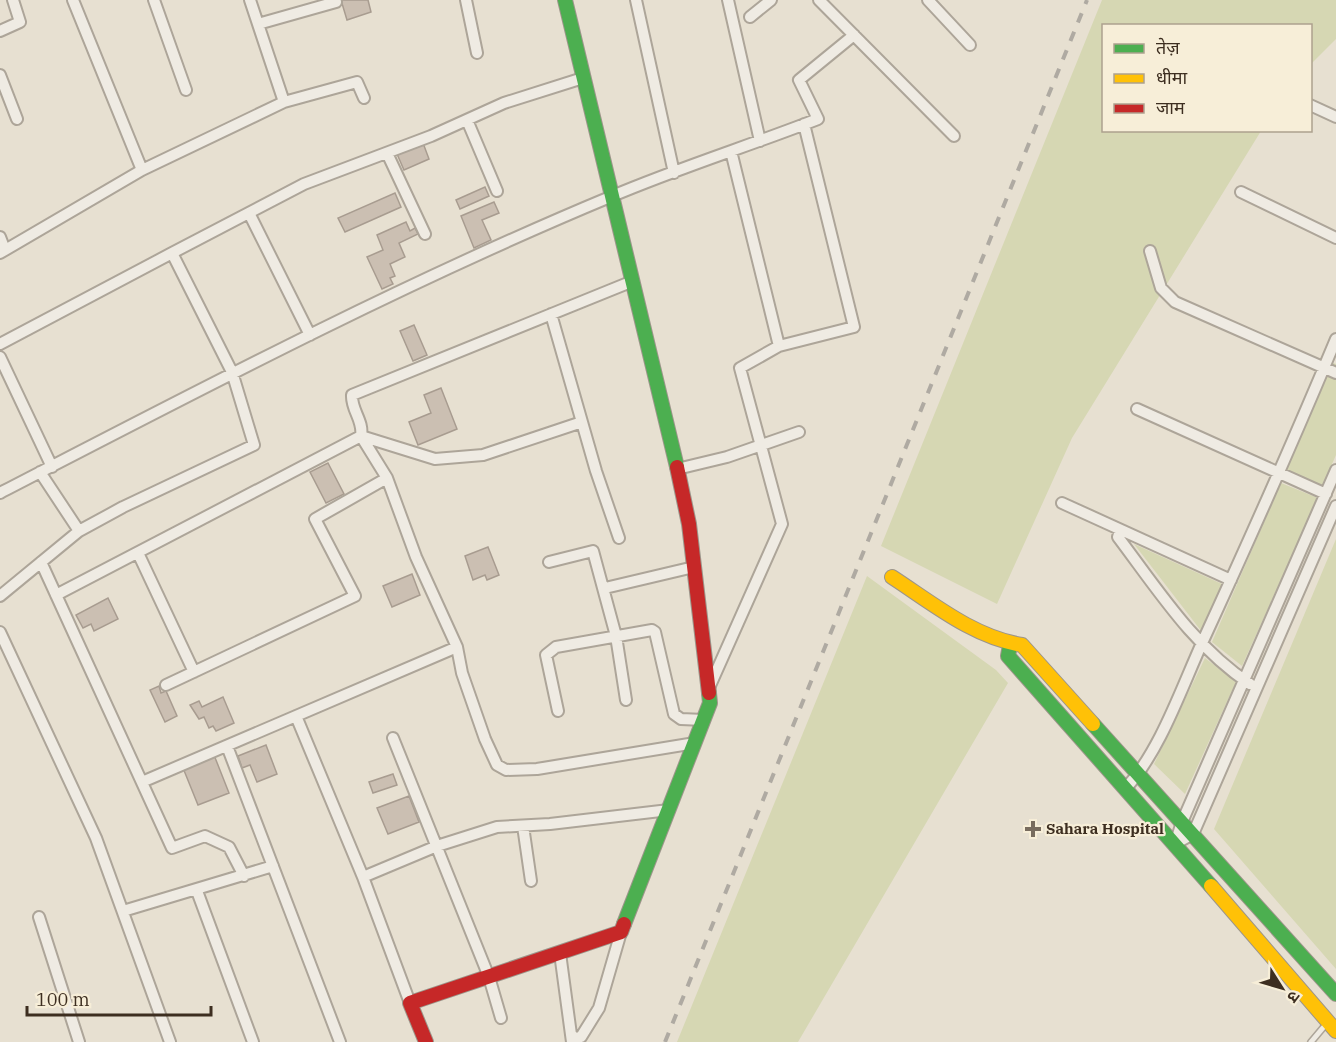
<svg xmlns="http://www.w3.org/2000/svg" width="1336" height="1042" font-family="'IBM Plex Serif','Noto Sans Devanagari',serif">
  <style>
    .green { fill: #d6d7b3 }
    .building { fill: #cbbfb2; stroke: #a89c90; stroke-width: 1.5 }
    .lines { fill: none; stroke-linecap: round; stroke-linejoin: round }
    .lane-casing { stroke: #ada599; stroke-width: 8 }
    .street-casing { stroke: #ada599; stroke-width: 14 }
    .fast-casing { stroke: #9c958a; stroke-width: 16 }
    .slow-casing { stroke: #9c958a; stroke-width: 16 }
    .jam-casing { stroke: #9c958a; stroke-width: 16 }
    .lane { stroke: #efebe3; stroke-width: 5 }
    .street { stroke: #efebe3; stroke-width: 10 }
    .fast { stroke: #4caf50; stroke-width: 14 }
    .slow { stroke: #ffc107; stroke-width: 14 }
    .jam { stroke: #c62828; stroke-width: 14 }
    .rail { stroke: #afaaa2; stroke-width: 4; stroke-dasharray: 10 10; stroke-linecap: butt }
    .poi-dot { fill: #786c5e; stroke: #f7eed8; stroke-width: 2 }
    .labels { text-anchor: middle; stroke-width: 4.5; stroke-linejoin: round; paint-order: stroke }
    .poi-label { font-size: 15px; font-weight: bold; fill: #3d2e20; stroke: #f7eed8; text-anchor: start }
  </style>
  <rect width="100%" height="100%" fill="#e7e0d1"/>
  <path class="green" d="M1102,0H1336V39L1311,64L1310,26H1104V130L1261,131L1072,438L997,604L881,546Z
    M1333,363L1336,364V455L1322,487L1286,471Z
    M1281,483L1318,498L1242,666L1212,642Z
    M1336,539V969L1214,829Z
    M1134,544L1222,584L1202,632Z
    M867,576L996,670L1008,683L798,1042H677Z
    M1205,658L1236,682L1185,794L1154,764Z"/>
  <path class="building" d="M341,0H368L371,12L347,20Z
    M423,143L429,159L404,170L397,154Z
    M485,187L489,196L460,209L456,200Z
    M395,193L401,207L345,232L338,218Z
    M494,202L499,213L482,220L491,240L474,248L461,216Z
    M406,222L410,231L415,228L418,234L399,243L405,257L390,264L395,276L390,278L393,284L382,289L367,257L383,250L377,235Z
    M414,325L427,355L413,361L400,331Z
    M441,388L457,429L418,445L409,422L431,413L424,395Z
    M328,463L344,494L326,503L310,472Z
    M488,547L499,575L487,580L485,575L473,580L465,556Z
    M412,574L420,595L392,607L383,586Z
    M108,598L118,619L94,631L91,624L83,628L76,615Z
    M159,686L161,693L166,691L177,716L165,722L150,690Z
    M223,697L234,723L216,731L213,726L209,728L204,717L199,719L190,705L199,701L202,707Z
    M266,745L277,774L257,782L250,765L242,768L238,756Z
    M214,755L229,793L198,805L183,768Z
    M393,774L397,785L373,793L369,782Z
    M409,796L419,822L388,834L377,808Z"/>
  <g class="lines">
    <defs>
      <path id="lane" d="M1311,1042L1327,1023"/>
      <path id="street" d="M73,0L142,170
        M154,0L186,90
        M466,0L477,53
        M636,0L674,173
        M728,0L760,141
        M819,0L954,136
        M928,0L970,45
        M750,17L771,0
        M258,24L336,2
        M0,31L20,22L13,0
        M0,75L17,119
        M284,102L357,82L364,98
        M1310,105L1336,117
        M467,120L497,191
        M731,151L779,346
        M387,153L425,234
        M1241,192L1336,238
        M249,213L310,335
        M0,237L5,250
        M1150,251L1161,288L1175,302L1336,373
        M0,253L142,170L284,102L250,0
        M551,314L596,471L619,538
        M0,344L172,253
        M0,357L52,467
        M1137,409L1326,494
        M582,422L483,455L435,459L361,436L387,478L416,557L457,647L462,673L485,739L497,765L506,770L537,769L695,743
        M677,469L727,457L799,432
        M0,493C201,389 401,284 610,197C678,168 749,146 818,119L799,80L854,35
        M1062,503L1231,580
        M1120,530L1118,537C1158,590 1194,647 1250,684
        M79,531L123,507L254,445L232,372L172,253L304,184L431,136L504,103L583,78
        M138,553L194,672
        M41,562L172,848L205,836L229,847L244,876
        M549,562L593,551L616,636L626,700
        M605,588L694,567
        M56,595L361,436C364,421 351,410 352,395L633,281
        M0,596L79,531L40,472
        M0,632L96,838L170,1042
        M166,685L355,596L315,519L387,478
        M709,688L782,524L740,368L779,346L854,327L804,124
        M558,711L546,655L556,647L652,630L655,632L674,714L681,719L704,720
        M296,716L363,877L410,1003
        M393,738L489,977L501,1018
        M227,746L340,1042
        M142,782L457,647
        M1126,788C1160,751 1181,689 1202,643C1248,543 1293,442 1336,339
        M523,826L531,881
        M1175,844L1182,822L1336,470
        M1175,844L1193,834L1336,506
        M363,877L437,846L497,827L550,824L669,810
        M197,891L253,1042
        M123,911L273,866
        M39,917L79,1042
        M560,953L572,1042
        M573,1038L581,1037L599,1008L621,932"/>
      <path id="fast" d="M565,0L677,467
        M1010,645L1008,656L1211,886
        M1093,724L1336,994
        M624,924L710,703L709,693"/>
      <path id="slow" d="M892,577C932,603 973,637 1022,645L1093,724
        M1211,886L1336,1031"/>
      <path id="jam" d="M677,467L689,524L709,693
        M426,1042L410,1003L621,932L624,924"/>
    </defs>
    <use href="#lane" class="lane-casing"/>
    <use href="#street" class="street-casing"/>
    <use href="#fast" class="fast-casing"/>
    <use href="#slow" class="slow-casing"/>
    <use href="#jam" class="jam-casing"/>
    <use href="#lane" class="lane"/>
    <use href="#street" class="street"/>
    <use href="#fast" class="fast"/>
    <use href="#slow" class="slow"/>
    <use href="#jam" class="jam"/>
    <path class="rail" d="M665,1042L1087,0"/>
  </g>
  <path class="poi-dot" d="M1030 820h6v6h6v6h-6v6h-6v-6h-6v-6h6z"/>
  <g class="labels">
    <g class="poi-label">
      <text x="1046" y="834">Sahara Hospital</text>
    </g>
  </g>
  <rect x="1102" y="24" width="210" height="108" fill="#f7eed8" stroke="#ada18e" stroke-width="1.5"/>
  <rect x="1114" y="44" width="30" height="9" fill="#4caf50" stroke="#ada18e" stroke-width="1.5"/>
  <text x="1156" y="54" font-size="18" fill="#3d2e20">तेज़</text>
  <rect x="1114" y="74" width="30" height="9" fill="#ffc107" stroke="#ada18e" stroke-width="1.5"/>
  <text x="1156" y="84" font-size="18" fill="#3d2e20">धीमा</text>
  <rect x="1114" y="104" width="30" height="9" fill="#c62828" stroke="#ada18e" stroke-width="1.5"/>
  <text x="1156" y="114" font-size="18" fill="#3d2e20">जाम</text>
  <g transform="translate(1282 988) rotate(127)" stroke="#f7eed8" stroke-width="4.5" paint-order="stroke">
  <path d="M0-4.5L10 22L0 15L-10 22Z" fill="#3d2e20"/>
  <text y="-9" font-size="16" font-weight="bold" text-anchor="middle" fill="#3d2e20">उ</text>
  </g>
  <path d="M27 1006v9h184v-9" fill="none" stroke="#3d2e20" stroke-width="3"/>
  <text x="36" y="1006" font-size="18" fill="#3d2e20" stroke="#f7eed8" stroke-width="4.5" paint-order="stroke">100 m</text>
</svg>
